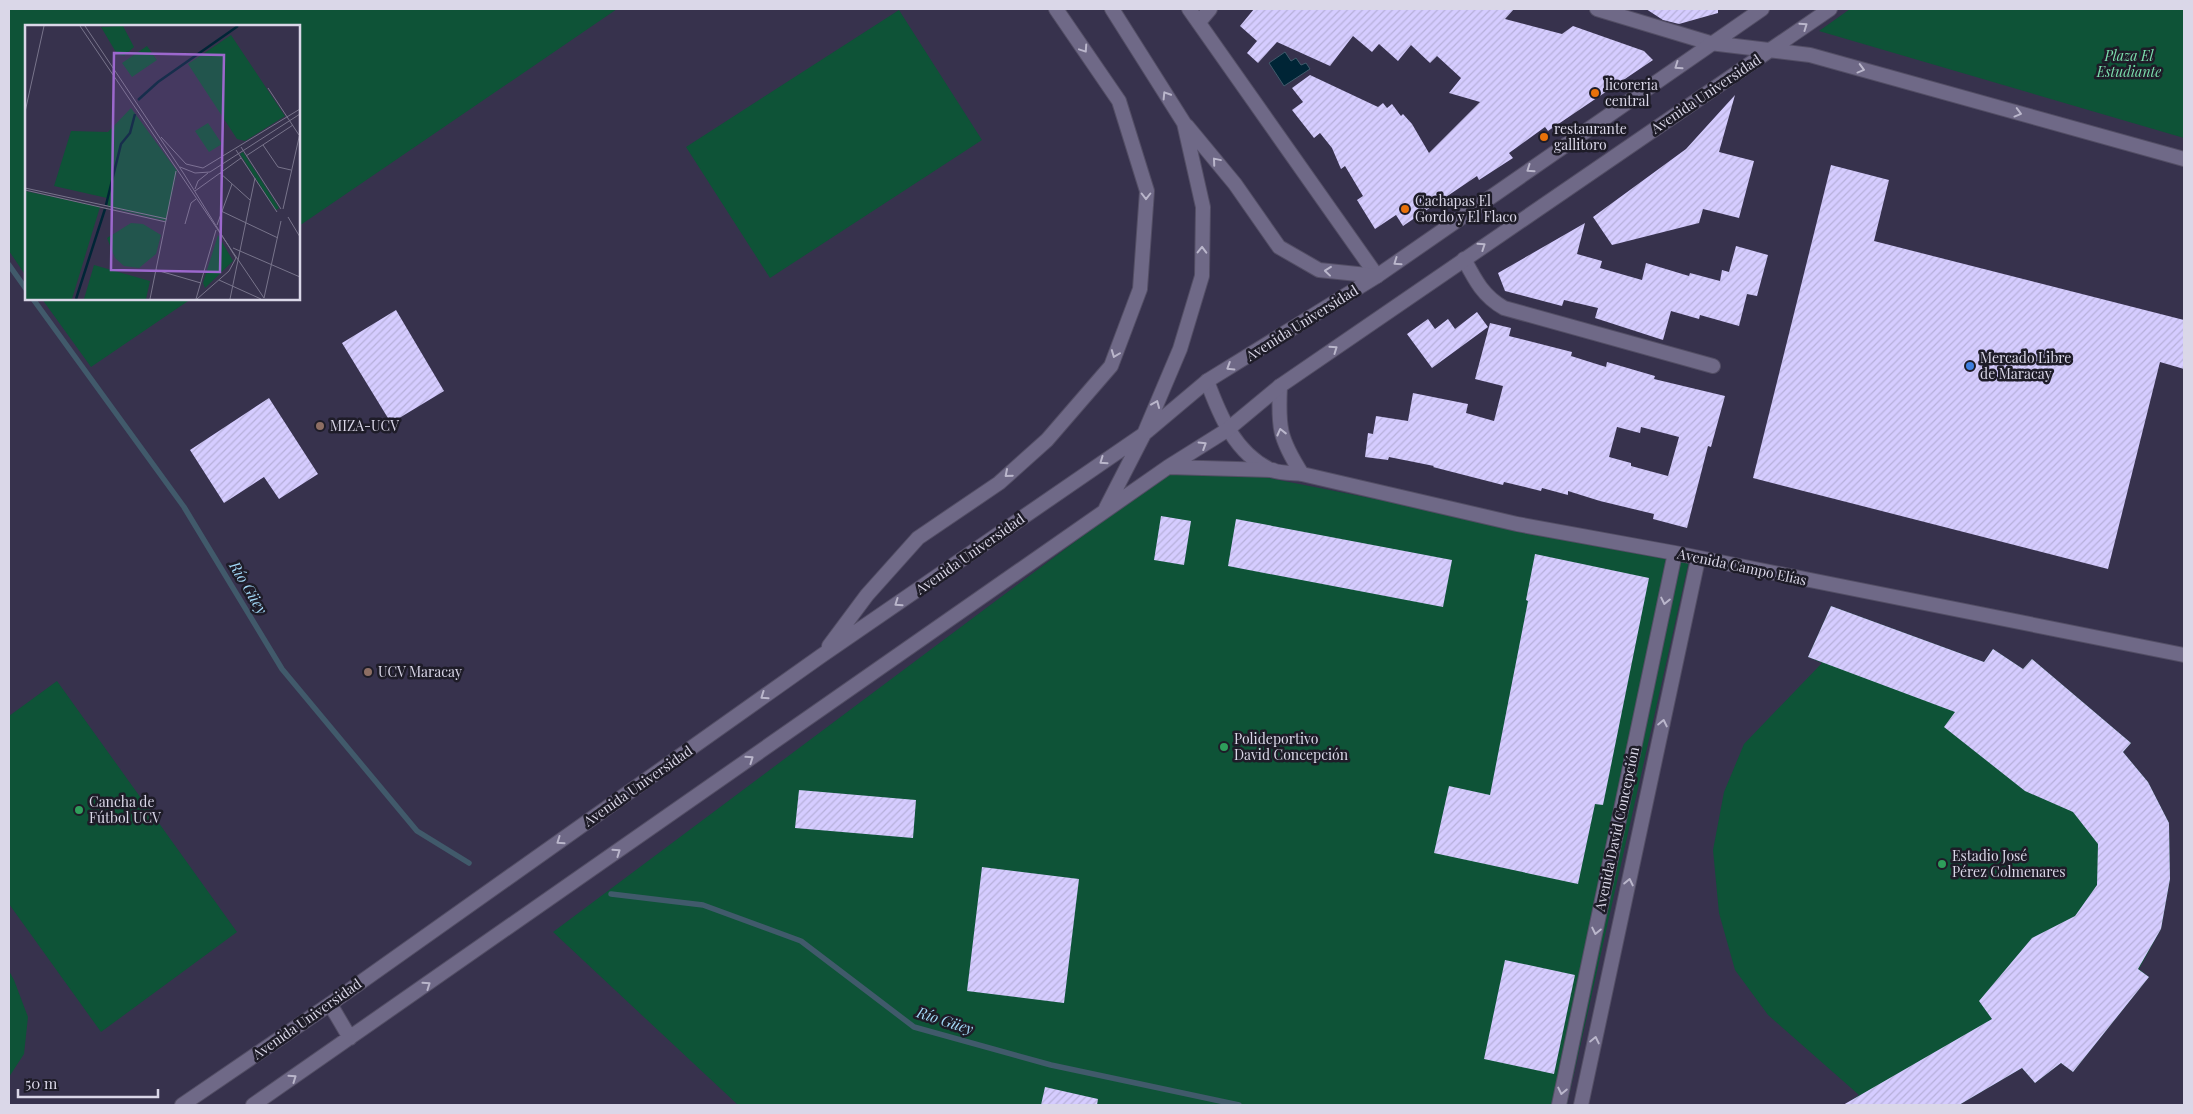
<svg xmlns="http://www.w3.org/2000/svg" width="2193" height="1114" font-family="'Playfair Display',serif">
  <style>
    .park { fill: #0e5337 }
    .water { fill: #002536; stroke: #415a6b }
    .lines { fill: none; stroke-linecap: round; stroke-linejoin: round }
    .stream { stroke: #415a6b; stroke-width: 5.5 }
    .building { fill: url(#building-hatch); fill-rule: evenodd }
    .minor-casing { stroke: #534e65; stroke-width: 16 }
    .tertiary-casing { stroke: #534e65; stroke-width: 16 }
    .minor { stroke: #6f6987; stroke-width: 14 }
    .tertiary { stroke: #6f6987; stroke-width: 14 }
    .oneway { stroke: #bab6cb }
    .food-dot { fill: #e8710a; stroke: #1e1c28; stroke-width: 2 }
    .shop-dot { fill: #3f7fe0; stroke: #1e1c28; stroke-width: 2 }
    .education-dot { fill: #8d6e63; stroke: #1e1c28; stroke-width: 2 }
    .leisure-dot { fill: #2e9e5b; stroke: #1e1c28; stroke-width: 2 }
    .labels { text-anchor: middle; stroke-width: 5; stroke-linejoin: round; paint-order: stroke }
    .park-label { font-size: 14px; font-style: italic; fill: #7bdead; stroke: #1e1c28 }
    .poi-label { font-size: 14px; fill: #dad7e8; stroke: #1e1c28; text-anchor: start }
    .street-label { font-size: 14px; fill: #dad7e8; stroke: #1e1c28 }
    .water-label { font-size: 15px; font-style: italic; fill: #a3d9f8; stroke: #1e1c28 }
    .inset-river { fill: none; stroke: #002536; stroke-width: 2.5 }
    .inset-road { fill: none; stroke: #78748b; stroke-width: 1 }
    .view { fill: #9c68cd; fill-opacity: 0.15; stroke: #9c68cd; stroke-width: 2.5 }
    .inset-edge { fill: none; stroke: #dad7e8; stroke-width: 2.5 }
  </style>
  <defs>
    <pattern id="building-hatch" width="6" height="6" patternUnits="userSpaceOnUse" patternTransform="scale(1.25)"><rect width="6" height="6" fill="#d5ccff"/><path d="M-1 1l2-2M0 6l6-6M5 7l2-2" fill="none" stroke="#b7b0da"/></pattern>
  </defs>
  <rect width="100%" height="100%" fill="#37324d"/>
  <path class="park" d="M9,9H617L299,226V26H26V276L9,251Z
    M1850,9H2184V138L1819,31Z
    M899,10L982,140L770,278L686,147Z
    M42,299H191L91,367Z
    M1183,461L1689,561L1567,1105H738L553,932Z
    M1831,606L1984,662L1993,649L2023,669L2032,659L2131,743L2123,752L2148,782L2169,823L2170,879L2161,929L2139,969L2149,977L2073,1072L2061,1063L2035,1083L2022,1068L1959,1105H1845L1859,1095L1768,1015L1735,970L1719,913L1713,850L1724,792L1744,744L1822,663L1808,657Z
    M57,681L237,932L101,1032L9,904V716Z
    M9,971L14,980L28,1017L24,1054L9,1077Z"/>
  <path class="water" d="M1285,52L1291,61L1296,58L1301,65L1306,63L1310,69L1284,86L1269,63Z"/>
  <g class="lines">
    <path class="stream" d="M9,265L26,289
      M33,299L184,507L282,669L417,831L469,863
      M611,894L703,905L801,941L914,1027L1051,1065L1239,1105"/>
  </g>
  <path class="building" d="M1254,9H1514L1505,19L1562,34L1573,26L1644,51L1653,60L1548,131L1545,127L1509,153L1513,158L1479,180L1477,176L1403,226L1396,215L1375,229L1357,200L1363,196L1345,166L1341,169L1332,148L1320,133L1314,138L1292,110L1303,102L1292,88L1310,75L1378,107L1383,103L1387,108L1392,104L1401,116L1403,114L1412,124L1429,153L1480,102L1449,93L1461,78L1437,56L1430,63L1411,45L1398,61L1379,44L1372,52L1353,36L1330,66L1277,42L1258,63L1247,53L1257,41L1240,26Z
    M1646,9H1718V13L1679,24L1663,20Z
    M1735,95L1719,152L1754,161L1739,218L1703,209L1699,223L1612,245L1593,217L1686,149Z
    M1831,165L1889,180L1874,241L2184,320V369L2160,362L2108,569L1753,478Z
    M1585,223L1577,254L1602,261L1600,268L1642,280L1646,263L1689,276L1690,273L1720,281L1722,270L1729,272L1736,246L1768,255L1757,296L1747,294L1739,326L1700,315L1699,319L1671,311L1663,340L1595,318L1598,308L1564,300L1562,306L1505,291L1498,273Z
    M396,310L444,391L391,423L342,343Z
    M1477,312L1488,327L1432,368L1407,334L1428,319L1435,329L1448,319L1455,329Z
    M1490,323L1511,328L1509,336L1572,352L1571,356L1606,367L1607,362L1655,376L1654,379L1725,396L1711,447L1708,446L1687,528L1653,519L1654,514L1600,501L1568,491V495L1542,488L1541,491L1504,482L1503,485L1433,467L1434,466L1389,457L1388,460L1365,457L1368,433L1373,434L1376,416L1408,421L1413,393L1468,404L1466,413L1494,421L1503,386L1475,379ZM1617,427L1640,433L1641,427L1679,437L1668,476L1631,466V463L1609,457Z
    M269,398L318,474L279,499L264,477L224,503L190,450Z
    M1161,516L1191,521L1184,565L1154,560Z
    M1236,519L1452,560L1443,607L1228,566Z
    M1535,554L1649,578L1603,805L1595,804L1578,884L1434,853L1449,786L1490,795L1528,601L1526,600Z
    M1831,606L1984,662L1993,649L2023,669L2032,659L2131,743L2123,752L2148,782L2169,823L2170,879L2161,929L2138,969L2149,977L2073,1072L2061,1063L2035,1083L2022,1068L1959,1105H1843L1992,1019L1979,1001L2032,938L2075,916L2097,885L2098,844L2073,812L2025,791L1944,727L1955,712L1808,657Z
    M799,790L916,800L913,838L795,828Z
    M982,867L1079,879L1064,1003L967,991Z
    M1505,960L1575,975L1554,1074L1484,1059Z
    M1045,1087L1098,1099L1097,1105H1041Z"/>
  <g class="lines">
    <defs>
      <path id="minor" d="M1189,9L1377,276
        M1597,9L1710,43
        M1199,22L1210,9
        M1464,259C1475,280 1483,296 1504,308L1713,366
        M1207,381C1220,416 1235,453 1271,470C1280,473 1292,473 1302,474L1517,524L1675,553L2184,655
        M1280,386C1278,427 1279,438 1302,474
        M1559,1105L1675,553
        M1581,1105L1698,559"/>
      <path id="tertiary" d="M1710,43L1810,55L2184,159
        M1187,126L1235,184L1279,247L1319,270L1377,276
        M1168,467L1273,470
        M1106,508L1144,434L1180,349L1202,276L1203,207L1184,123L1112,9
        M829,646L867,595L918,538L999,483L1047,440L1111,366L1140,289L1147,191L1119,101L1056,9
        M330,1004L350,1038
        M182,1105L330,1004L821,656L1144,434L1207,381L1377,276L1762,9
        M253,1105L1168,467L1227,430L1280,386L1830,9"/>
    </defs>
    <use href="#minor" class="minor-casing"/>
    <use href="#tertiary" class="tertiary-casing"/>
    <use href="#minor" class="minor"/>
    <use href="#tertiary" class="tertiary"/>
  </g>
  <defs><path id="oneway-chevron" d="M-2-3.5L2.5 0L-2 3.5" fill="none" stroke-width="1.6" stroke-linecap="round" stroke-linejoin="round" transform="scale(1.25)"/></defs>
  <g class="oneway">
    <use href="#oneway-chevron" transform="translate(1804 26) rotate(-35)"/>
    <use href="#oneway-chevron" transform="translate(1084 49) rotate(56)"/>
    <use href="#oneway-chevron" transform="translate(1678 66) rotate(145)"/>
    <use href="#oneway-chevron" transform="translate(1861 69) rotate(15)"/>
    <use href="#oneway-chevron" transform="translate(1166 95) rotate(-122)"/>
    <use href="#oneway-chevron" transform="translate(2018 113) rotate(15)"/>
    <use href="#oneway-chevron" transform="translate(1216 161) rotate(-130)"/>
    <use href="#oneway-chevron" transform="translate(1530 169) rotate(145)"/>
    <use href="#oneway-chevron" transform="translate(1146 196) rotate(90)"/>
    <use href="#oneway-chevron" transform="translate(1482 246) rotate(-34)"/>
    <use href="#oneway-chevron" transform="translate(1202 250) rotate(-89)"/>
    <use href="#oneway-chevron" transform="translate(1397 262) rotate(145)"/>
    <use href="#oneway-chevron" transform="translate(1328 271) rotate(-174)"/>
    <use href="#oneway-chevron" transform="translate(1334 349) rotate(-35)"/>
    <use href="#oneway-chevron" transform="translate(1115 354) rotate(111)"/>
    <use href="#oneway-chevron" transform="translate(1230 367) rotate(148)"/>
    <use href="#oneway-chevron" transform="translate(1156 404) rotate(-67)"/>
    <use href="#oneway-chevron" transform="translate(1281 432) rotate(-104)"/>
    <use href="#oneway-chevron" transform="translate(1203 445) rotate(-32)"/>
    <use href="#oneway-chevron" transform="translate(1103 461) rotate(145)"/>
    <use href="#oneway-chevron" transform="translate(1008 474) rotate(139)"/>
    <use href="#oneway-chevron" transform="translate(1665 601) rotate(102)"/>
    <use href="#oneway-chevron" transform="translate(898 603) rotate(145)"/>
    <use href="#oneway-chevron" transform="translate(764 696) rotate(145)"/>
    <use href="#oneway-chevron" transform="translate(1663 723) rotate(-78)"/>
    <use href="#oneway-chevron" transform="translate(750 759) rotate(-35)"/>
    <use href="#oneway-chevron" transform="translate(560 841) rotate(145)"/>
    <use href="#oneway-chevron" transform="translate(617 852) rotate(-35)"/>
    <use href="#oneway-chevron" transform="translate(1629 882) rotate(-78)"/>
    <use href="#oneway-chevron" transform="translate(1596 931) rotate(102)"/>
    <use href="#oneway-chevron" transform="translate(427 985) rotate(-35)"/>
    <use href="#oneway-chevron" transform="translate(1595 1040) rotate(-78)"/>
    <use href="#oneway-chevron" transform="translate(293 1078) rotate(-35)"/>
    <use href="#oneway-chevron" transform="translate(1562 1091) rotate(102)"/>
  </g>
  <g class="food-dot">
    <circle cx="1595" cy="93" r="5"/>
    <circle cx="1544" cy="137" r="5"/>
    <circle cx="1405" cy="209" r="5"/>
  </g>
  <circle class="shop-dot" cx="1970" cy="366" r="5"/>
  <g class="education-dot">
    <circle cx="320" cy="426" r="5"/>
    <circle cx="368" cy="672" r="5"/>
  </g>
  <g class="leisure-dot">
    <circle cx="1224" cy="747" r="5"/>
    <circle cx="79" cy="810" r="5"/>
    <circle cx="1942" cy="864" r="5"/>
  </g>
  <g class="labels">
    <g class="park-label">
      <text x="2129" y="61">Plaza El<tspan x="2129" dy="16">Estudiante</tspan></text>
    </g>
    <g class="poi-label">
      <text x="1605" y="90">licoreria<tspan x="1605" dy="16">central</tspan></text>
      <text x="1554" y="134">restaurante<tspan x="1554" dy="16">gallitoro</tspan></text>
      <text x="1415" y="206">Cachapas El<tspan x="1415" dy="16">Gordo y El Flaco</tspan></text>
      <text x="1980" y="363">Mercado Libre<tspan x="1980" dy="16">de Maracay</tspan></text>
      <text x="330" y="431">MIZA-UCV</text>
      <text x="378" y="677">UCV Maracay</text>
      <text x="1234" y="744">Polideportivo<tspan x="1234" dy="16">David Concepción</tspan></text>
      <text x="89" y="807">Cancha de<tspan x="89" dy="16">Fútbol UCV</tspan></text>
      <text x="1952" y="861">Estadio José<tspan x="1952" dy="16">Pérez Colmenares</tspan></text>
    </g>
    <g class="street-label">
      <text transform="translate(1706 94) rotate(-34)" y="5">Avenida Universidad</text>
      <text transform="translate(1302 323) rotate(-32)" y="5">Avenida Universidad</text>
      <text transform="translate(970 554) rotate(-35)" y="5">Avenida Universidad</text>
      <text transform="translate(1742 567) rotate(12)" y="5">Avenida Campo Elías</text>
      <text transform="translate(638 786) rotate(-35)" y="5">Avenida Universidad</text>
      <text transform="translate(1617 829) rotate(-78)" y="5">Avenida David Concepción</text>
      <text transform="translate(307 1019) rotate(-35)" y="5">Avenida Universidad</text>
    </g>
    <g class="water-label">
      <text transform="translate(248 588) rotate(59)" y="5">Río Güey</text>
      <text transform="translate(945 1021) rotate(18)" y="5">Río Güey</text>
    </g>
  </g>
  <g transform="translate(25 25)">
    <rect width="275" height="275" fill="#37324d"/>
    <path d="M98,1L109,22L99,31L92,29L76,2ZM206,10L260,91L220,116L212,114L163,39ZM122,21L132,35L107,52L97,38ZM106,83L152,146L141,196L83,182L82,173L29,161L46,106L83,107ZM183,98L197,119L184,127L170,106ZM218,127L254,183L251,185L215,129ZM0,166L75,182L47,274H0ZM106,198L118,199L136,210L131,229L114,243L99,241L90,233L82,213ZM193,210L208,236L180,263L178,258ZM69,240L125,256L121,274H59Z" fill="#0e5337"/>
    <path class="inset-river" d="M113,75L133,57L213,1M81,180L96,119L105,108L110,89M51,274L80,184"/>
    <path class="inset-road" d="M55,1L239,273M60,1L159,149L211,233M243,63L274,110M0,87L19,1M136,112L161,139L178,143L275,84M238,120L253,142L266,145M216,122L256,184M211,125L252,187M221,131L268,100M155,142L170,148L185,147L275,89M195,148L225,175M0,163L142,194M170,164L173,156L183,148M0,165L141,197M170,166L216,133M258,184L275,108M196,186L253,213M263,192L275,212M160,199L166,178L171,174M192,200L207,159M208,223L275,252M131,245L176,258M194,255L236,274M239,273L256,196M125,274L151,146M171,274L191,205M172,274L204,246L211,233M205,274L230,153"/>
    <path class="view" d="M89,28L199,30L195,247L86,245Z"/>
    <rect width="275" height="275" class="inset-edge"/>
  </g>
  <rect width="2193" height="1114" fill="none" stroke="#dad7e8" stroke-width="20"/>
  <path d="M18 1089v8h140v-8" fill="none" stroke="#dad7e8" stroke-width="2.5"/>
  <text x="25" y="1089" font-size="15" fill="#dad7e8" stroke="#1e1c28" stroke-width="4" paint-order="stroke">50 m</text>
</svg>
